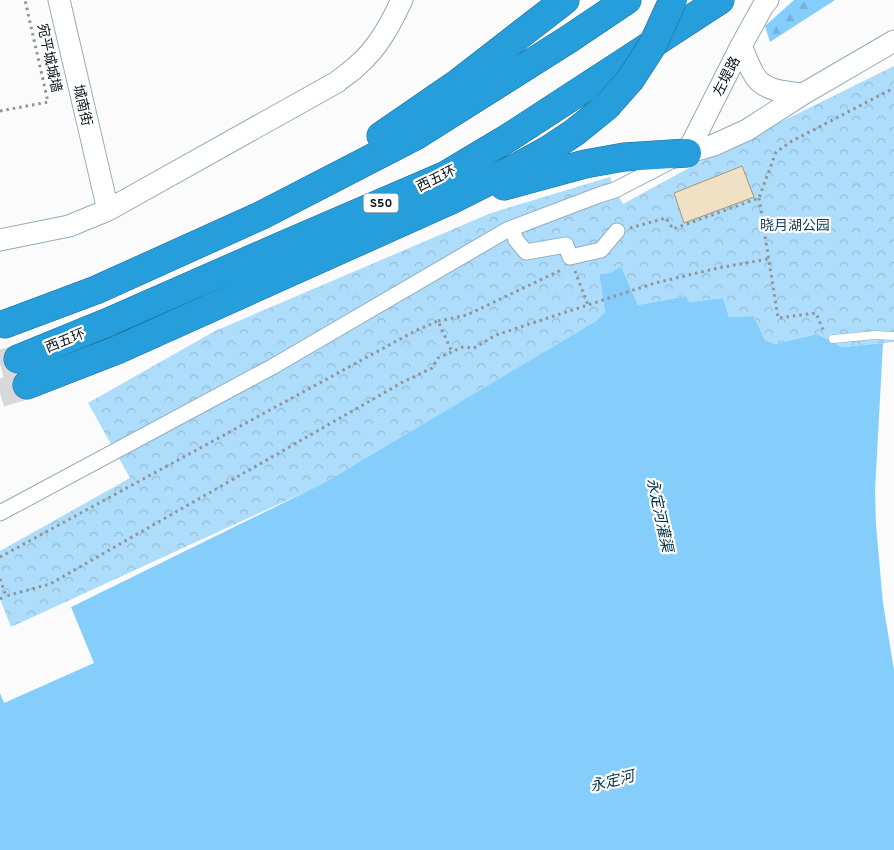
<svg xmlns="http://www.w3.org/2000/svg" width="894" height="850" font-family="Overpass,'Noto Sans SC',sans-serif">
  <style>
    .forest { fill: url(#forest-firs) }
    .park { fill: url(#park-crowns) }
    .water { fill: #85cefc }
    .pier { fill: #fbfbfb }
    .building { fill: #f0e1c5; stroke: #a4967c }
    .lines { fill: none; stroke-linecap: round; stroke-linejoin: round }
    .highway-tunnel { stroke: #d7d8d9; stroke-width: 28; stroke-dasharray: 28 14; stroke-linecap: butt }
    .lane-casing { stroke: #90acbe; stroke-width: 9 }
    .street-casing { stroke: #90acbe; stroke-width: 17 }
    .secondary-casing { stroke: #90acbe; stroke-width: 23 }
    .highway-casing { stroke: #1c6e98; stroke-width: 29 }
    .path { stroke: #8f9497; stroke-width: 3; stroke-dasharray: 2.5 4; stroke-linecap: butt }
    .lane { stroke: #fff; stroke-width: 8 }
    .street { stroke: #fff; stroke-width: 15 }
    .secondary { stroke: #fff; stroke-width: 21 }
    .highway { stroke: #259edb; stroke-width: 28 }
    .highway-bridge-casing { stroke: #1c6e98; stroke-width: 29; stroke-linecap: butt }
    .highway-bridge { stroke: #259edb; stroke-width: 28 }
    .labels { text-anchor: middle; stroke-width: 4.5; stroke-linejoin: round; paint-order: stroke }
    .shield { fill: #fff; stroke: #545b5f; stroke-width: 1 }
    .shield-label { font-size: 12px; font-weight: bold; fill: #0a151b }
    .street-label { font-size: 14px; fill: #0a151b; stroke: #fff }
    .park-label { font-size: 14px; fill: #123b52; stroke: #fff }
    .water-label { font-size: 15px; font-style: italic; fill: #032f45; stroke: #fff }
  </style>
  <defs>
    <pattern id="forest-firs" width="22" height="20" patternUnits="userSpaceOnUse" patternTransform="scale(1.25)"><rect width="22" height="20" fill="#85cefc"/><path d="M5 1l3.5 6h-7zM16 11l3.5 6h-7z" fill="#72b0d7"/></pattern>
    <pattern id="park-crowns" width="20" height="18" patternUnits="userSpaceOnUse" patternTransform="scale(1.25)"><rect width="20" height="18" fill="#aeddfc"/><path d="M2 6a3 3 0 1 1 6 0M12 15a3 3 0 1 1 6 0" fill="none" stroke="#94bdd7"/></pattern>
  </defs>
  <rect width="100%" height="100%" fill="#fbfbfb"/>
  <path class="forest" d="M794,0H835L770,42L765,26Z"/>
  <path class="park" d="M894,66V342L842,347L817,334L775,344L765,340L754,316L729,317L723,298L690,302L686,296L638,305L621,266L610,273L599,274L605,313L596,321L327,482L11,627L0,599V551L130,478L88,403L215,331L491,213L610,177L615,190L623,204L698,163Z"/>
  <path class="water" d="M621,266L638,305L686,296L690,302L723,298L729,317L754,316L765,340L775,344L817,334L842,347L883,343L875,491L876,525L883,603L894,670V850H0V642L326,482L596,321L605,312L599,274L610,273Z"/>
  <path class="pier" d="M71,607L94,663L4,703L0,693V639Z"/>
  <path class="building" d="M742,166L754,197L684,223L674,193Z"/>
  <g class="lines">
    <path class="highway-tunnel" d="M0,364L18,359
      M0,393L27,385"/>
    <defs>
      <path id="lane" d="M833,339L875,335L894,336"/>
      <path id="street" d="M512,228L516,240L526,252L566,245L570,257L601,250L617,231
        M0,513L272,367L507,230L599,195L615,190L673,160"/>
      <path id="secondary" d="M59,0L108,210
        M803,94L894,41
        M687,153L714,145L747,130L803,94C788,92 772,92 760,82C753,77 745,55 741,46
        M687,153L741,46L763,6L768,0
        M0,240L69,226L108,210L337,82C344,76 352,71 358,65C378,48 391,23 402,0"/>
      <path id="highway" d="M381,136L458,83L565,0
        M504,186L585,164L624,157L687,153
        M5,324L96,290L260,216L417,135L569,39L627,0
        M18,359L106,323L279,247L446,175L508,138L720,0
        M27,385L117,350L451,200L515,168L548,150L575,132L607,106"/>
    </defs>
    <use href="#lane" class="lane-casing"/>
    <use href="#street" class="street-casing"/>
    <use href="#secondary" class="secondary-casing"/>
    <use href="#highway" class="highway-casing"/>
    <path class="path" d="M0,111L48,102L25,0
      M759,198L778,318L816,313L824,332
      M630,228L666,218L673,229L759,198L776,152L792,141L894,88
      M575,271L588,305
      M438,321L467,315L563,269
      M0,557L415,331L438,321L452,352
      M0,579L6,596L50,584L403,382L432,368L438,358L463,347L474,348L496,335L655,283L718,268L768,259
      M0,599L6,596"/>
    <use href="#lane" class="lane"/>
    <use href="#street" class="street"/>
    <use href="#secondary" class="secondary"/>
    <use href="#highway" class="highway"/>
    <defs>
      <path id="highway-bridge" d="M607,106L630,80L652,46L673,0"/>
    </defs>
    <use href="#highway-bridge" class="highway-bridge-casing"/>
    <use href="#highway-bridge" class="highway-bridge"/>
  </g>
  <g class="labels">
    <rect class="shield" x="363.5" y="193.5" width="35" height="19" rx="4"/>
    <g class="shield-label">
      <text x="381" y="207">S50</text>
    </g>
    <g class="street-label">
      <text transform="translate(50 58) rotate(78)" y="5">宛平城城墙</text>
      <text transform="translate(726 76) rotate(-63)" y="5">左堤路</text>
      <text transform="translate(83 105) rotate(77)" y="5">城南街</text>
      <text transform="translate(436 178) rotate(-26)" y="5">西五环</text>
      <text transform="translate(65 340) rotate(-22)" y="5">西五环</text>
    </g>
    <g class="park-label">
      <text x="795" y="230">晓月湖公园</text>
    </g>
    <g class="water-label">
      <text transform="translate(660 515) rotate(78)" y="5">永定河灌渠</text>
      <text transform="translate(612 781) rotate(-14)" y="5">永定河</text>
    </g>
  </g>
</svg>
